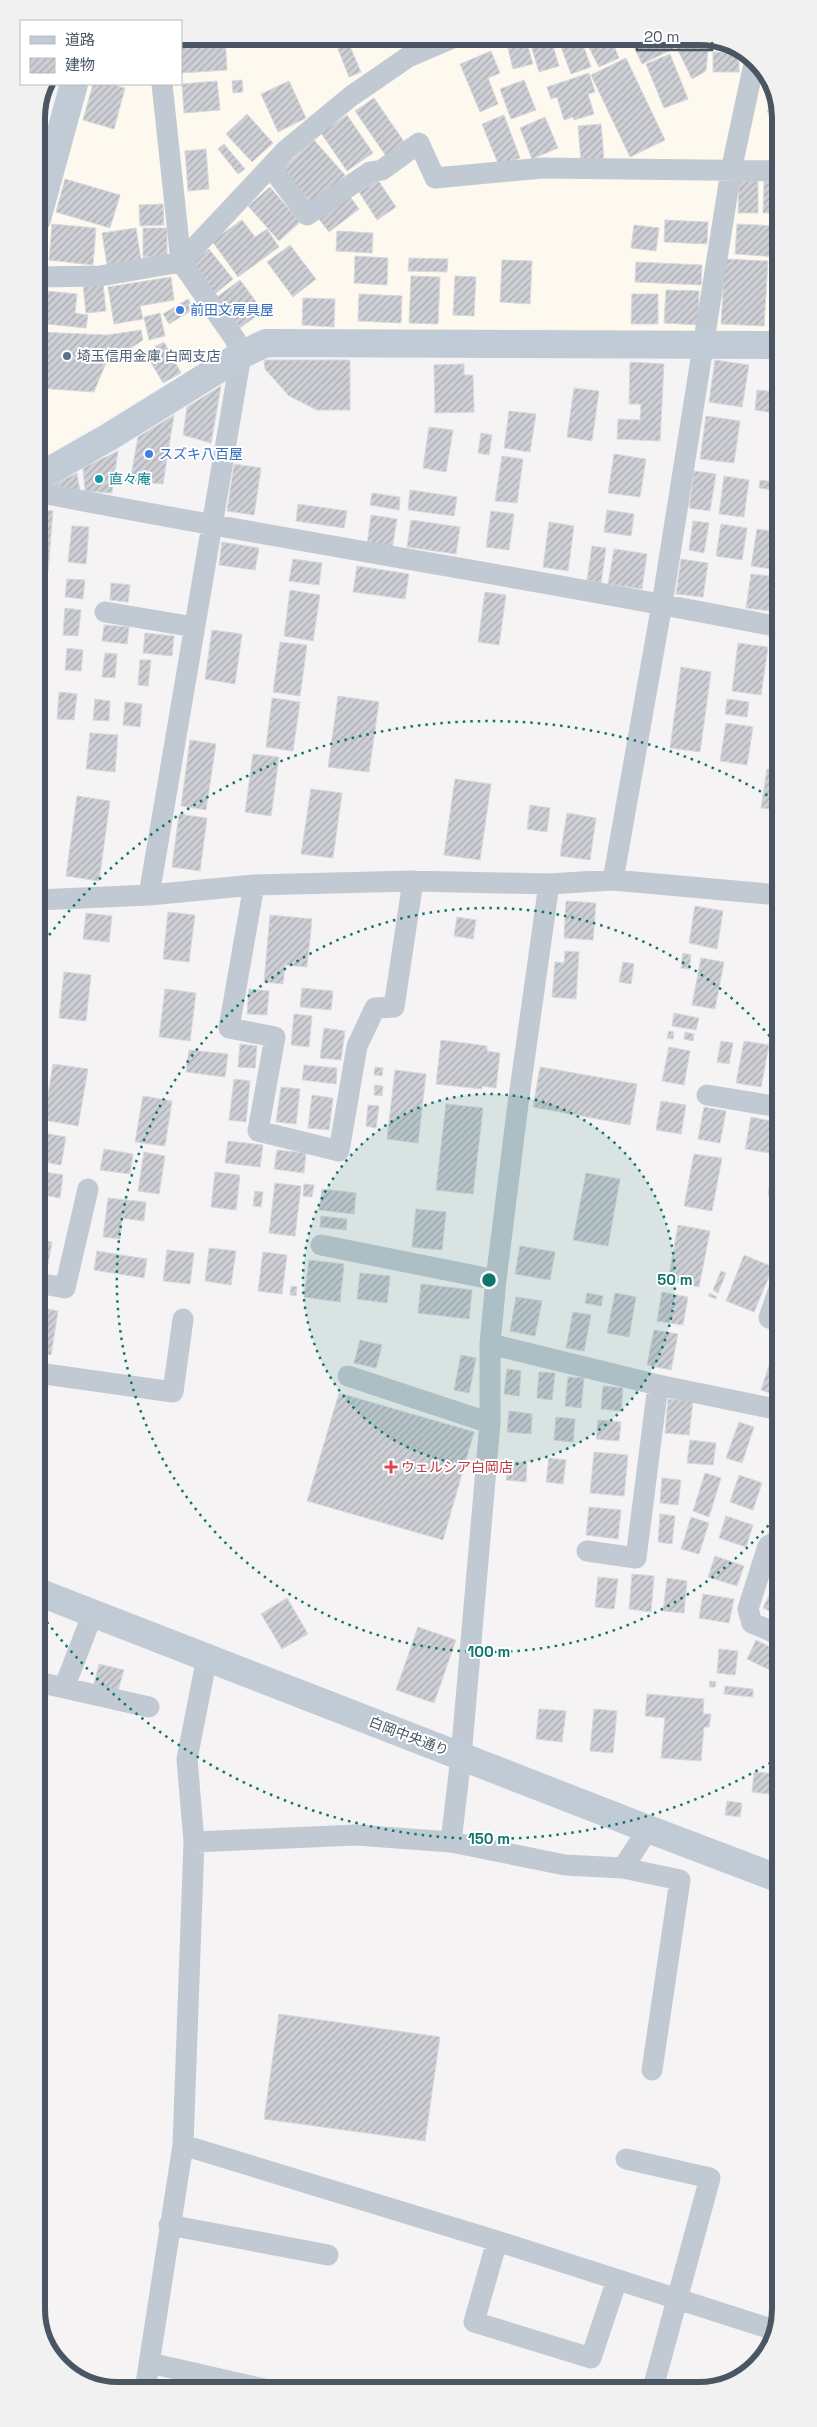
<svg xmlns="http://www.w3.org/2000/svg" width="817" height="2427" font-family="'Space Grotesk','Noto Sans JP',sans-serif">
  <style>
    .commercial { fill: #fdf9ef }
    .building { fill: url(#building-hatch); stroke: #d7d9de }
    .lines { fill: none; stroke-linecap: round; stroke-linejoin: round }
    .street { stroke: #c1cad2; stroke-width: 21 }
    .secondary { stroke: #c1cbd6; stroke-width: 28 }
    .ring { fill: none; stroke: #0f766e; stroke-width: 2.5; stroke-dasharray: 2.5 5 }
    .shop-dot { fill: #3f7fe0; stroke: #fff; stroke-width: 2 }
    .service-dot { fill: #5c6f8a; stroke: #fff; stroke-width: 2 }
    .culture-dot { fill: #0f9aa8; stroke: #fff; stroke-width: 2 }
    .health-dot { fill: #e0444e; stroke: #fff; stroke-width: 2 }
    .labels { text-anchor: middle; stroke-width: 4; stroke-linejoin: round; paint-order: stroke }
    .shop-label { font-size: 14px; fill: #366cbe; stroke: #fff; text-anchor: start }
    .service-label { font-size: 14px; fill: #4e5e75; stroke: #fff; text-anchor: start }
    .culture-label { font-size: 14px; fill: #0d838f; stroke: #fff; text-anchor: start }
    .health-label { font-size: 14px; fill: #be3a42; stroke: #fff; text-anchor: start }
    .street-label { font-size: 14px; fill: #4a5661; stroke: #fff }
    .rim { fill: none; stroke: #4a5661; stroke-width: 6 }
    .centre { fill: #0f766e; stroke: #fff; stroke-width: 2.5 }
    .ring-label { font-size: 15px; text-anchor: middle; font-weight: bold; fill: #0f766e; stroke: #fff; stroke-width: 4; stroke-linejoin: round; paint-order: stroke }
  </style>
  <defs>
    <pattern id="building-hatch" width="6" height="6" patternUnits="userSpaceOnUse" patternTransform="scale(1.25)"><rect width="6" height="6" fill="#cdcfd5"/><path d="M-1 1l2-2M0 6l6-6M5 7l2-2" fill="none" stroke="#a8abb0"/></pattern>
  </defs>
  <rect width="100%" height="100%" fill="#f5f3f3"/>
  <path class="commercial" d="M181,36H705L753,56L778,97V333L553,329H258L37,461V269L88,84H181Z"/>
  <path class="building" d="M181,36H225L227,70L181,73Z
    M505,36H525L533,64L513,69Z
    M528,36H550L559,66L539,72Z
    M557,36H580L591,67L571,74Z
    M583,36H610L619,58L599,67Z
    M629,36H666L673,49L642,64Z
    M671,36L709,38L706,71L692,79Z
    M710,38L729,46L710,45Z
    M349,44L361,72L349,77L338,49Z
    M491,51L500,73L488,78L498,104L480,112L460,64Z
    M713,52L739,53V72H713Z
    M670,54L688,99L664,108L646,64Z
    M626,58L665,140L630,157L591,75Z
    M589,73L595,92L588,94L594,114L574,120L573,117L564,120L557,97L551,99L547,87Z
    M242,80L243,92L233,93L232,81Z
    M524,80L536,110L511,119L500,89Z
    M217,81L220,110L184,113L182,84Z
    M289,81L306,118L278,132L261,94Z
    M93,84H110L125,88L114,129L83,120Z
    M775,93L778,97V117L767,112Z
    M374,98L405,143L386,156L355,111Z
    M247,114L273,143L252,162L226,134Z
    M347,115L373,153L347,171L321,133Z
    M504,115L520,158L499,166L482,124Z
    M545,117L558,148L532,159L520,128Z
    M36,121L41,122L36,137Z
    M601,124L604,160L581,162L578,126Z
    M314,140L345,175L313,204L282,169Z
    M224,144L245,169L238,174L218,149Z
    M206,149L209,189L188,191L185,151Z
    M65,179L120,195L110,228L56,212Z
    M378,180L396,207L377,220L359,192Z
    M739,181H758V213H738Z
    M764,181L778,182V213H763Z
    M270,187L300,222L279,241L248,206Z
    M349,195L359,209L329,232L318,218Z
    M163,204L164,225L140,226L139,205Z
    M242,220L255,237L267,229L279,247L238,277L212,241Z
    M665,220L708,222L707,244L664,242Z
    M52,224L96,228L93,265L49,260Z
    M737,224L778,226V257L735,254Z
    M634,225L659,228L656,251L631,248Z
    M136,228L141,260L107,265L102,233Z
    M143,228H167V256L143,257Z
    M337,231L373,233L372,253L336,251Z
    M290,245L316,279L293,297L267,262Z
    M209,249L233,279L215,294L191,264Z
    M355,256L388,258L387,285L354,283Z
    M409,258L448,259L447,272L408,271Z
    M725,259L768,261L764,326L721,324Z
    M502,260L532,261L530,304L500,302Z
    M636,262L702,265L701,285L635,282Z
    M411,276L440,277L438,324L409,323Z
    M455,276L476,277L474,316L453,315Z
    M171,277L174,300L140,306L143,319L114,324L108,287Z
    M240,280L263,311L240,328L217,297Z
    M103,284L106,311L86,313L83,286Z
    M37,290L77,294L75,313L88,315L86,328L37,323Z
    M666,290L699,291L698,325L664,323Z
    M359,294L402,296L401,323L358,321Z
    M632,294H658V324H631Z
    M303,298L335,299L334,327L302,325Z
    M188,299L194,309L169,324L163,314Z
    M160,313L165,336L149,340L144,317Z
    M141,330L143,340L105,365L94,392L37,388V332L107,335Z
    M164,342L181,373L163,383L145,352Z
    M264,360H350V410H317L289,396L265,369Z
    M715,360L749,365L742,407L709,402Z
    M630,362L664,364L660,441L617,439L618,419L640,420L641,404H629Z
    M464,364V375H473L474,412L435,413L434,365Z
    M221,386L211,443L183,435L187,407Z
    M574,388L599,391L592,441L567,437Z
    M757,390L777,392L774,413L755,410Z
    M37,407H40L37,436Z
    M509,411L536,414L530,452L504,448Z
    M174,415L163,484L130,481L138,437Z
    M706,416L740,421L734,463L700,459Z
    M429,427L453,430L446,472L423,468Z
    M481,433L492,435L489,455L478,453Z
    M118,451L112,493L85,491L83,468Z
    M614,454L646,459L640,497L608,493Z
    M502,456L523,459L517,503L495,501Z
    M234,464L261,468L254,515L227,511Z
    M694,471L716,474L710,511L689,508Z
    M77,473L80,491L56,488L55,484Z
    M724,476L749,480L744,517L719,514Z
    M760,480L774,482L773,490L759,488Z
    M410,490L457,497L454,516L408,510Z
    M372,493L400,497L399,510L370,505Z
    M298,504L347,511L344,528L296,521Z
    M37,509L53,511L48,572L37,571Z
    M607,510L634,514L631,536L604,532Z
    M491,511L514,514L509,550L486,547Z
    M371,515L397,519L392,549L367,545Z
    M411,520L460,527L456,554L407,547Z
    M693,521L709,523L704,553L689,550Z
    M549,522L574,526L568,571L543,567Z
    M721,524L747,528L742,560L716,556Z
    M72,526L89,527L86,564L68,562Z
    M757,529L779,532V570L751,566Z
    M222,542L259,548L255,570L219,565Z
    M592,546L606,548L601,583L587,580Z
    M614,549L647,554L642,589L608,584Z
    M293,559L322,563L319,585L289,581Z
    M681,559L708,563L703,597L676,594Z
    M357,566L409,574L405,599L353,592Z
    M751,574L779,577V612L746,608Z
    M67,579L85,580L83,599L65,597Z
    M111,583L130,585L128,602L110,600Z
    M290,590L320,595L313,641L284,636Z
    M485,592L506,595L499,645L478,642Z
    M65,608L81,610L78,636L63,635Z
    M104,625L129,627L127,644L102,641Z
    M212,630L242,634L235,684L205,679Z
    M145,633L174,636L172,656L143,653Z
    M280,642L307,645L300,696L273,692Z
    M738,643L768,647L761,695L732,691Z
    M67,648L83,650L81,671L65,670Z
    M37,652H46L41,707H37Z
    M105,653L117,654L115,678L102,677Z
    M140,660H151L148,686L138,685Z
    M681,667L711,672L700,752L670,748Z
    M59,692L77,694L74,720L57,719Z
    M338,696L379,702L369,772L328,767Z
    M272,698L300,702L293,751L266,747Z
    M95,699L110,701L109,721L93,720Z
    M727,699L749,702L747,717L725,714Z
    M125,702L142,704L140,727L123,725Z
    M779,716V757L773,756Z
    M726,723L753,727L747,765L720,761Z
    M90,733L118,735L115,772L86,769Z
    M190,740L216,744L206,810L181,806Z
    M253,754L279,757L271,816L245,812Z
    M767,769L779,771V810L761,808Z
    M455,779L491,784L480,860L444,855Z
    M311,789L342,793L333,858L301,854Z
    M77,796L110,801L99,881L66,876Z
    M530,805L550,808L547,832L527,829Z
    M567,813L596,818L590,860L560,856Z
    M179,814L207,818L200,871L172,867Z
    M566,901L596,903L593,940L564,938Z
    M695,906L723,911L717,949L689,943Z
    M168,912L195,915L189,962L163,959Z
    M86,913L112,916L109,942L83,939Z
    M270,915L312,919L307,967L285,965L283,984L264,982Z
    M457,917L476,920L473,939L454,936Z
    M565,951L579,952L576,999L552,997L555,962L564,963Z
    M683,953L691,955L689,969L681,968Z
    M701,958L724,962L715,1009L692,1005Z
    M623,962L634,964L631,984L619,982Z
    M64,972L91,975L86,1021L59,1018Z
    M302,988L333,991L331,1010L300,1007Z
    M165,989L196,993L190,1041L159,1037Z
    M249,989L269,991L267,1015L247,1014Z
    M674,1013L699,1018L696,1030L672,1026Z
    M294,1014L312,1016L309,1047L291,1045Z
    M324,1028L345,1031L341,1060L320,1058Z
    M669,1031L674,1032L673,1039L667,1038Z
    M685,1032L694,1034L693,1041L684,1039Z
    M441,1040L487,1046V1051L500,1053L496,1088L482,1086V1089L436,1084Z
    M721,1041L733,1043L729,1064L717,1062Z
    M744,1041L769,1045L761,1087L736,1083Z
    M240,1044L257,1046L255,1068L238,1067Z
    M669,1047L690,1051L684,1085L662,1081Z
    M189,1050L228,1054L225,1077L186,1072Z
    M53,1064L88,1069L78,1126L44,1120Z
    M304,1065L337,1068L336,1084L302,1080Z
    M375,1067L383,1068L382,1076L374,1075Z
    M540,1067L637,1084L630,1125L533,1107Z
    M395,1070L426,1074L418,1143L387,1139Z
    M234,1079L250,1081L246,1122L229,1120Z
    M375,1085L383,1086L382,1096L374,1095Z
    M281,1087L300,1089L296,1124L276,1122Z
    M312,1095L333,1098L329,1130L308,1128Z
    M143,1096L172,1101L165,1146L135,1142Z
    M661,1101L686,1105L681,1134L656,1130Z
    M446,1104L483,1108L473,1194L436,1190Z
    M368,1105L379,1106L376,1128L366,1126Z
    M704,1107L726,1111L720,1143L698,1139Z
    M751,1117L775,1122L769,1153L745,1149Z
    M44,1133L66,1137L61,1165L39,1161Z
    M228,1141L263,1145L260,1167L225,1163Z
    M104,1149L133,1154L130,1174L100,1170Z
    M277,1150L306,1153L304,1173L274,1169Z
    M144,1152L165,1156L159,1194L138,1191Z
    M694,1154L722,1158L712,1211L684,1206Z
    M773,1165L779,1166V1197L768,1195Z
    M38,1171L63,1175L60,1198L38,1194Z
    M215,1172L240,1175L236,1210L211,1207Z
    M586,1173L620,1179L608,1246L573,1240Z
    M275,1183L301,1186L295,1236L269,1233Z
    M304,1184L314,1185L312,1197L303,1196Z
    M322,1189L356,1193L354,1214L319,1210Z
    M255,1191L263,1192L261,1207L253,1206Z
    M108,1198L146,1202L144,1221L122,1218L120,1239L103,1237Z
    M38,1209L48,1211L44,1234L38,1233Z
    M416,1209L446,1212L442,1250L412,1247Z
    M321,1216L347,1219L346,1230L320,1227Z
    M678,1225L710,1231L699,1287L668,1281Z
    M38,1239L52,1242L48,1265L38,1263Z
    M520,1246L555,1252L550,1280L515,1274Z
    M209,1248L236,1251L231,1285L205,1281Z
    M167,1250L194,1253L190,1284L163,1281Z
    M97,1251L147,1259L144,1278L94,1270Z
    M263,1252L287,1255L282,1294L258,1291Z
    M744,1255L773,1267L754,1312L726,1301Z
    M309,1260L344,1264L340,1302L304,1297Z
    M721,1271L726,1273L718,1293L713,1290Z
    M360,1273L390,1276L387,1303L357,1299Z
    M421,1284L472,1290L469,1319L418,1313Z
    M291,1286L297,1287L296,1296L290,1295Z
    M662,1292L688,1297L683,1325L657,1321Z
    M587,1293L603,1296L601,1306L585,1303Z
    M615,1293L636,1297L629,1337L607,1333Z
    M710,1293L717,1297L716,1299L708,1296Z
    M516,1297L542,1301L535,1336L510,1331Z
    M38,1307L58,1311L51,1355L38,1353Z
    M573,1312L591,1315L584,1351L566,1348Z
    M654,1330L678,1334L671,1370L647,1365Z
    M360,1340L382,1345L376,1368L354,1363Z
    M776,1344L780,1345V1384L776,1395L761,1390Z
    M461,1355L476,1358L469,1393L454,1390Z
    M507,1369L521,1371L519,1396L504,1394Z
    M539,1372L555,1373L552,1400L537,1398Z
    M568,1377L584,1378L581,1408L565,1406Z
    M603,1386L623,1388L621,1411L601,1409Z
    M339,1393L474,1432L443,1540L307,1501Z
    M668,1399L693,1401L689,1435L665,1433Z
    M509,1411L532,1414L531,1434L507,1432Z
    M556,1417L575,1419L573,1442L554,1440Z
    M598,1420L621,1422L619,1441L596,1439Z
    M739,1422L754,1427L742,1463L726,1458Z
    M690,1440L716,1443L713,1465L687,1463Z
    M594,1452L628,1455L624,1496L590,1493Z
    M549,1458L566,1460L563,1484L546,1482Z
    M508,1461L527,1463L526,1482L506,1480Z
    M705,1473L721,1478L709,1517L693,1511Z
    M739,1475L762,1483L753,1510L730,1502Z
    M662,1478L681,1480L678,1505L660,1503Z
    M779,1490H780V1517L769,1512Z
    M589,1507L621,1510L618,1539L586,1535Z
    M660,1514L675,1516L672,1544L658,1542Z
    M726,1516L753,1525L746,1547L719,1538Z
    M691,1517L709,1523L699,1554L681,1549Z
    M715,1556L744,1566L737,1586L708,1577Z
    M780,1564V1576L775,1574Z
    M632,1574L654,1576L651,1612L629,1609Z
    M598,1577L618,1579L614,1609L595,1607Z
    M667,1578L687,1581L684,1613L663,1611Z
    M770,1593L780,1598V1616L763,1608Z
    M703,1594L734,1599L729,1623L699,1618Z
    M287,1598L308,1634L282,1649L261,1614Z
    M418,1627L456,1640L434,1703L396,1690Z
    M756,1640L780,1652V1675L747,1659Z
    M719,1649L738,1651L735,1675L717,1673Z
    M99,1664L124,1670L117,1694L93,1688Z
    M710,1681L716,1682L715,1687H709Z
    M725,1686L753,1689V1697L724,1694Z
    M647,1694L704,1699L703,1714H711L709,1727H704L701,1761L661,1758L665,1718L645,1716Z
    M539,1709L566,1711L562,1742L536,1739Z
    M594,1709L617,1711L613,1753L590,1751Z
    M754,1772L779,1774L777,1795L752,1792Z
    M727,1801L742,1803L740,1817L725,1815Z
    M279,2014L440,2037L425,2141L264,2119Z"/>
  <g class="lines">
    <path class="street" d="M271,167L307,215L370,172L382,170L419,143L435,178L543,168L778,171
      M37,277L100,276L181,262L286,150L350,97L408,57L457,36
      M37,489L42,493C287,541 534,578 779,627
      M105,612L194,627
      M613,880L662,604L731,171L755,59
      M254,885L229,1028L275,1037L258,1131L339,1151L357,1046L375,1008L394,1007L413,881
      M149,895L241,355L235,339L181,262L162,84
      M37,900L149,895L254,885L413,881L549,884L613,880L779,895
      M707,1095L779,1107
      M321,1245L496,1280
      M38,1283L65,1288L88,1189
      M779,1289L769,1318L780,1321
      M490,1344L658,1385L780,1410
      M38,1373L173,1392L183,1319
      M348,1376L490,1423
      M780,1539L768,1546L748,1609L752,1623L780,1635
      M587,1551L636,1558L658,1385
      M38,1682L149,1707
      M64,1688L93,1613
      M194,1842L356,1835L451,1842L565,1865L623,1868L648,1829
      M451,1842L461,1757L490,1423V1344L496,1280L518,1104L549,884
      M623,1868L680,1880L652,2070
      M183,2145L497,2241L774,2330
      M626,2159L710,2178L653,2388
      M169,2225L328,2255
      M497,2241L474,2322L591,2358L617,2280
      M150,2363L268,2390
      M145,2390L183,2145L194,1842L187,1759L207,1657"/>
    <path class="secondary" d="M37,219L74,84
      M37,478L109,437L241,355L266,343L778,345
      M38,1592L648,1829L780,1879"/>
  </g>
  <circle cx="489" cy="1280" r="186" fill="#0f766e" fill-opacity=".12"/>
  <g class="ring">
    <circle cx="489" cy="1280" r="186"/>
    <path d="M778 1514A372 372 0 1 1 778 1046"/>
    <path d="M777 1759A559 559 0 0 1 40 1613M40 947A559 559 0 0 1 777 801"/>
  </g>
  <g class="shop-dot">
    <circle cx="180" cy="310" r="5"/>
    <circle cx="149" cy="454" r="5"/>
  </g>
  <circle class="service-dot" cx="67" cy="356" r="5"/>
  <circle class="culture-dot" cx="99" cy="479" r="5"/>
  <path class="health-dot" d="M388.5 1459.5h5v5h5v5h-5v5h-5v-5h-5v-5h5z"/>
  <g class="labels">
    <g class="shop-label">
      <text x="190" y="315">前田文房具屋</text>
      <text x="159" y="459">スズキ八百屋</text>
    </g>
    <g class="service-label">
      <text x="77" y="361">埼玉信用金庫 白岡支店</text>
    </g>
    <g class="culture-label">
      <text x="109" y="484">直々庵</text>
    </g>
    <g class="health-label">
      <text x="401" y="1472">ウェルシア白岡店</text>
    </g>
    <g class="street-label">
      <text transform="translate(409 1736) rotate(21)" y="5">白岡中央通り</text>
    </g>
  </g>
  <path d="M0 0H817V2427H0ZM118 45H699A73 73 0 0 1 772 118V2309A73 73 0 0 1 699 2382H118A73 73 0 0 1 45 2309V118A73 73 0 0 1 118 45Z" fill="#f1f1f2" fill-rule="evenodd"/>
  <path class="rim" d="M118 45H699A73 73 0 0 1 772 118V2309A73 73 0 0 1 699 2382H118A73 73 0 0 1 45 2309V118A73 73 0 0 1 118 45Z"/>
  <circle cx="489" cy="1280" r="8" class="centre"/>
  <g class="ring-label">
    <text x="675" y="1285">50 m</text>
    <text x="489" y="1657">100 m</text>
    <text x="489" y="1844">150 m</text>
  </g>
  <rect x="20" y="20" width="162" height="65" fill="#ffffff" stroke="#b7bbc0"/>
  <rect x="30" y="36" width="25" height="8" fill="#c1cbd6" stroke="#b7bbc0"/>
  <text x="65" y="45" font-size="15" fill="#4a5661">道路</text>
  <rect x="30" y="58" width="25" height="15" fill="url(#building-hatch)" stroke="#b7bbc0"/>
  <text x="65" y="70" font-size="15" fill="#4a5661">建物</text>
  <path d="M637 42v8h75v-8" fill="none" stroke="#4a5661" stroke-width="2.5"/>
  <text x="644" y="42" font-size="15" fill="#4a5661" stroke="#ffffff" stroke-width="4" paint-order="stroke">20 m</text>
</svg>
